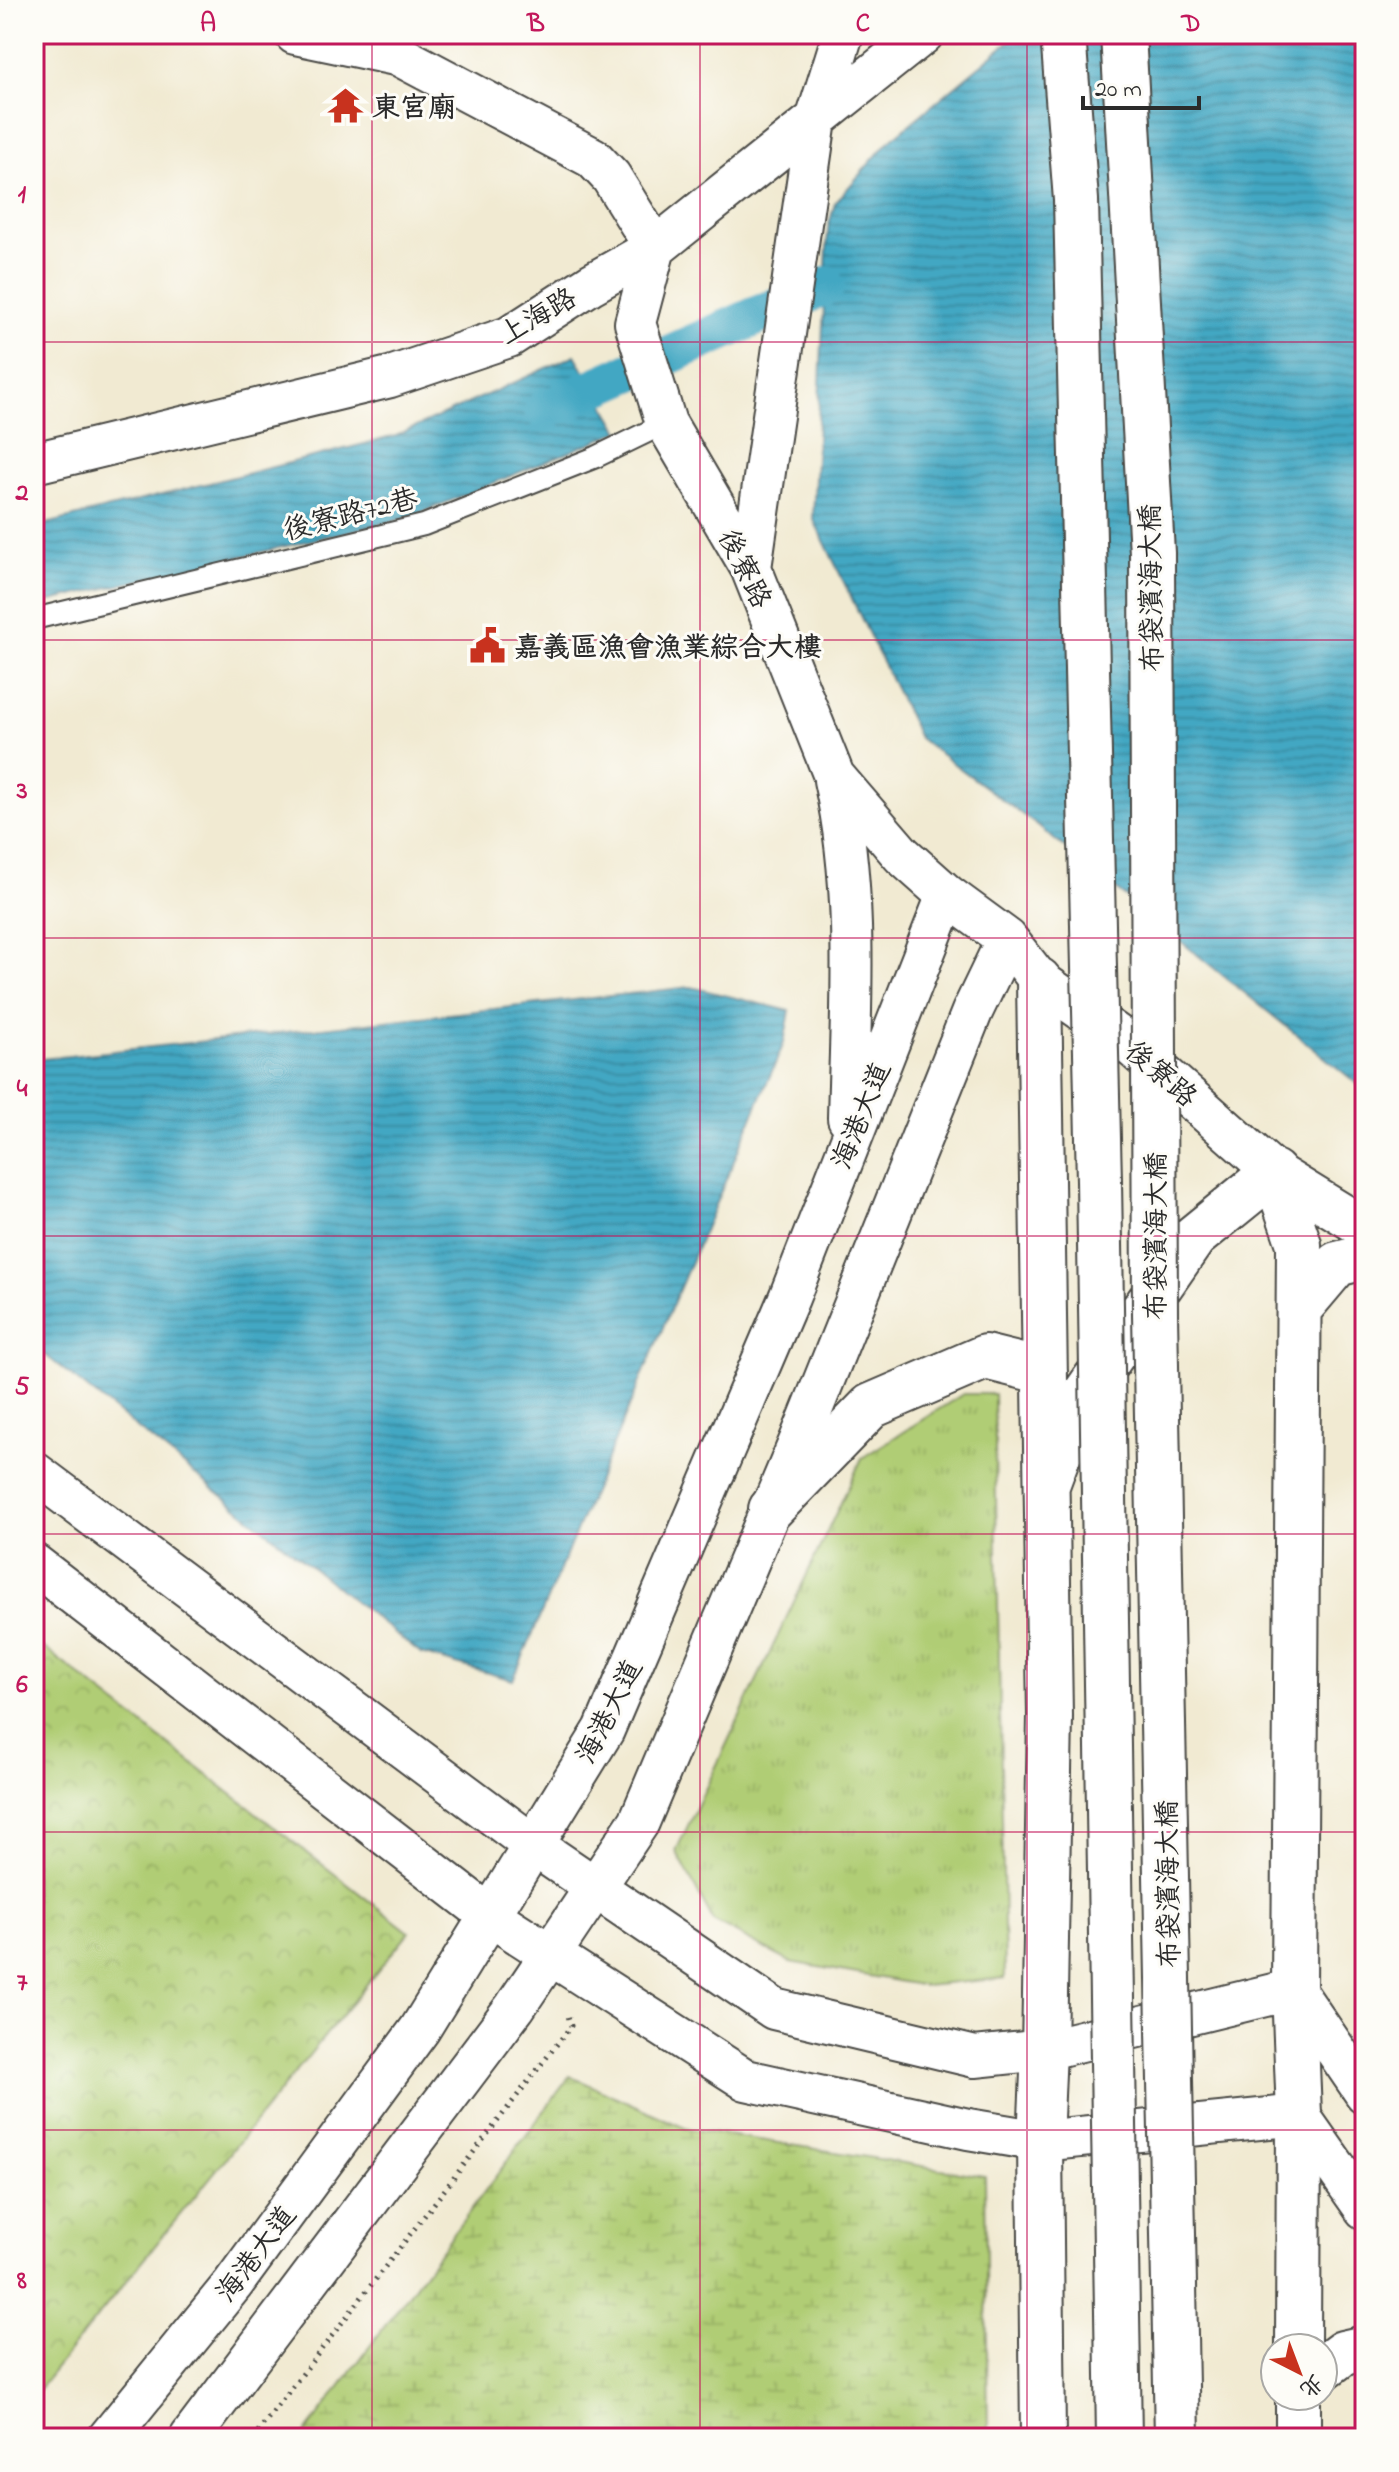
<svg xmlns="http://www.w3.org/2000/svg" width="1399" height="2472" font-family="'Indie Flower','LXGW WenKai TC',sans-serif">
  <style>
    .grass { fill: url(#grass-tufts); stroke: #6e7c50; stroke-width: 2 }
    .wetland { fill: url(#wetland-marsh); stroke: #6e7c50; stroke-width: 2 }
    .park { fill: url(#park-crowns); stroke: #6e7c50; stroke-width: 2 }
    .water { fill: url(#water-rules); stroke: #376977; stroke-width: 2 }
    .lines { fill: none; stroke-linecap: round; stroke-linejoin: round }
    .canal { stroke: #43a7c3; stroke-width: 40 }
    .lane-casing { stroke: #494844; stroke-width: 24 }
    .street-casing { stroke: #494844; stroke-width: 44 }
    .secondary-casing { stroke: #494844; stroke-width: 48 }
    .path { stroke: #494844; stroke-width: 5; stroke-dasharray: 2 6; stroke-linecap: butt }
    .lane { stroke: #fff; stroke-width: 20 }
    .street { stroke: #fff; stroke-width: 40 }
    .secondary { stroke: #fff; stroke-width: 44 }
    .highway-bridge-casing { stroke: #494844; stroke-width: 48; stroke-linecap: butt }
    .highway-bridge { stroke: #fff; stroke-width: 44 }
    .grid { fill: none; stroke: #c2185b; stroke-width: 2; stroke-opacity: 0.55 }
    .labels { text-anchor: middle; stroke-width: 6; stroke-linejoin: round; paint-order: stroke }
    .poi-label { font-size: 28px; font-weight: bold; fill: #2b2b2b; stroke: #fdfcf7; text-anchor: start }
    .street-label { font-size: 28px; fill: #2b2b2b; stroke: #fdfcf7 }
    .neatline { fill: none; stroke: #c2185b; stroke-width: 3 }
    .grid-label { font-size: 26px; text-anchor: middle; font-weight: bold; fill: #c2185b }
  </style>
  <defs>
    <pattern id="grass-tufts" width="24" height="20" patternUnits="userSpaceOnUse" patternTransform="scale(2)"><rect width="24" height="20" fill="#b0cd74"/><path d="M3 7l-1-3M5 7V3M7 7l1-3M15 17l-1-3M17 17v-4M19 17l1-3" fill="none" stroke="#98b065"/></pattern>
    <pattern id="wetland-marsh" width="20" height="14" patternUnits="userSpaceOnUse" patternTransform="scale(2)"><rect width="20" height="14" fill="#b0cd74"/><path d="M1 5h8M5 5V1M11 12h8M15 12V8" fill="none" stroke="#98b065"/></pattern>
    <pattern id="park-crowns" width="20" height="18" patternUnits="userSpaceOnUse" patternTransform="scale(2)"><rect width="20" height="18" fill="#b0cd74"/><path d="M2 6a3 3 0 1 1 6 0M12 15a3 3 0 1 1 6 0" fill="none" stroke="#98b065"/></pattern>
    <pattern id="water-rules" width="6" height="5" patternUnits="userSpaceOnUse" patternTransform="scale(2)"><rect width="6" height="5" fill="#43a7c3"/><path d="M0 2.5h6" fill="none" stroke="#38889f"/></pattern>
  </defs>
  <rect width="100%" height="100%" fill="#fdfcf7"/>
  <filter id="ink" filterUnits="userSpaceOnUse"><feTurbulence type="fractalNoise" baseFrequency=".0125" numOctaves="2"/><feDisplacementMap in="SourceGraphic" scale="16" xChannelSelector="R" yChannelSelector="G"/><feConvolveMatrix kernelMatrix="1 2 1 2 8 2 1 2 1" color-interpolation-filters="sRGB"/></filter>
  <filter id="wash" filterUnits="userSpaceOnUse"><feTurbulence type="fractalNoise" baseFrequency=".006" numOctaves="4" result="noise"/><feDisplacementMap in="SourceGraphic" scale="32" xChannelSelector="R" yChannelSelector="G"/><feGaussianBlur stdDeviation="1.8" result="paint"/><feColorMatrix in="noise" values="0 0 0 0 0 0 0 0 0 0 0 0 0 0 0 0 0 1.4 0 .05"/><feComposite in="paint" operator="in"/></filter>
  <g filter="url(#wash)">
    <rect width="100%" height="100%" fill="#f1ead2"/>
    <path class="grass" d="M963,1394H994L1005,1978L925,1986L790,1962L713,1921L676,1851L862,1458Z"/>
    <path class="wetland" d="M570,2076L685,2128L985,2176L988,2438H302Z"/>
    <path class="park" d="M34,1640L409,1932L34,2395Z"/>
    <path class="water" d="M1018,34H1365V1090L1039,827L919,738L813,518L828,228L835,203L887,143Z
      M575,355L620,431L411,517L34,605V527L396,436Z
      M691,987L790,1011L784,1043L513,1680L421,1654L34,1346V1060Z"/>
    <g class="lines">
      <path class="canal" d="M544,410L825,286"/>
    </g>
  </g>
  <g filter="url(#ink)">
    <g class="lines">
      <defs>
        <path id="lane" d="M34,619L424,525L596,457L666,423"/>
        <path id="street" d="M295,34L400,56L593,158L611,177L655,248L635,323L666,423L751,568L834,776L902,855L947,895L1007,939L1039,980L1127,1042L1274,1172L1365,1228
          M34,463L390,377L509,337L591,284L655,248L923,34
          M751,568L816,120L843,34
          M834,780C859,890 851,1006 848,1118
          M34,1472L533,1845L774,2009L975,2057L1044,2050L1294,1989L1365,2093
          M34,1564L489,1915L746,2080L968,2129L1040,2141L1299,2115L1365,2209
          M108,2438L233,2284L420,2029L604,1730L789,1298L947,895
          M190,2438L515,2007L639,1822L800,1440L972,1012L1007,939"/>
        <path id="secondary" d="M1039,980L1050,1716L1044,2050L1040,2141L1043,2438
          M1299,1309L1337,1264L1365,1257
          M1047,1485L1076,1407L1194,1237L1274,1172L1299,1244L1294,1989L1299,2115L1298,2348
          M771,1509L871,1406L985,1357L1045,1372
          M1323,2368L1343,2353L1365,2348
          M1298,2438V2396"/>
      </defs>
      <use href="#lane" class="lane-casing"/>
      <use href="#street" class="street-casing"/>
      <use href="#secondary" class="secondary-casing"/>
      <path class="path" d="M253,2438L571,2026L567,2012"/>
      <use href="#lane" class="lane"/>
      <use href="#street" class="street"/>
      <use href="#secondary" class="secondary"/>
      <defs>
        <path id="highway-bridge" d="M1063,34L1076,200L1099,1181L1119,2438
          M1123,34L1152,553L1155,1314L1177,2438"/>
      </defs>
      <use href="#highway-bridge" class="highway-bridge-casing"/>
      <use href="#highway-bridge" class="highway-bridge"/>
    </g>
  </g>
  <path class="grid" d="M372,34V2438M700,34V2438M1027,34V2438M34,342H1365M34,640H1365M34,938H1365M34,1236H1365M34,1534H1365M34,1832H1365M34,2130H1365"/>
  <defs>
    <symbol id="temple-bare" viewBox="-9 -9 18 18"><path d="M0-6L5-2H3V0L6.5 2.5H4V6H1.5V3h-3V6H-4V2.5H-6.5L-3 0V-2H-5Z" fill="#c8321e" stroke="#fdfcf7" stroke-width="2.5" paint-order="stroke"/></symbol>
    <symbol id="civic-bare" viewBox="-9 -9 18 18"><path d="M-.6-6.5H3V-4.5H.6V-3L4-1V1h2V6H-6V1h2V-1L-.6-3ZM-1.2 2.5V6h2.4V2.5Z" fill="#c8321e" stroke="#fdfcf7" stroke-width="2.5" paint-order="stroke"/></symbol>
  </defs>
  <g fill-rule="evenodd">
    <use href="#temple-bare" x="320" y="80" width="51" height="51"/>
    <use href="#civic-bare" x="462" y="620" width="51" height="51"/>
  </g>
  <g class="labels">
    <g class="poi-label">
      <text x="372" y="116">東宮廟</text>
      <text x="514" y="656">嘉義區漁會漁業綜合大樓</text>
    </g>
    <g class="street-label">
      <text transform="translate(537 315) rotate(-30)" y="10">上海路</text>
      <text transform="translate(350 513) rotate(-14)" y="10">後寮路72巷</text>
      <text transform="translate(746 568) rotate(64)" y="10">後寮路</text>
      <text transform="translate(1150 588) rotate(-91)" y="10">布袋濱海大橋</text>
      <text transform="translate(1162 1073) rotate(41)" y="10">後寮路</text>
      <text transform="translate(860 1115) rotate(-68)" y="10">海港大道</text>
      <text transform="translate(1155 1236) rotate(-90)" y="10">布袋濱海大橋</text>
      <text transform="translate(608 1711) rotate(-63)" y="10">海港大道</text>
      <text transform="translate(1167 1884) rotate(-91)" y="10">布袋濱海大橋</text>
      <text transform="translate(255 2253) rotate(-53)" y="10">海港大道</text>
    </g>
  </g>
  <rect width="1399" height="2472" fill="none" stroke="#fdfcf7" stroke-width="88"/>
  <g transform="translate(1299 2372) rotate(138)"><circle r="38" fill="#fdfcf7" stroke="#a9a8a5" stroke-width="2"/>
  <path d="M0-6L14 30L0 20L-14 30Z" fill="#c8321e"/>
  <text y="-12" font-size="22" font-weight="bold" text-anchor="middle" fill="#2b2b2b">北</text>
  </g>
  <path d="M1083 96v12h116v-12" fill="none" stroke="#2b2b2b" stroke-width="4"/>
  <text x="1095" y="96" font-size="24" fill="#2b2b2b" stroke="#fdfcf7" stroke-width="6" paint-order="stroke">20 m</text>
  <rect x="44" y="44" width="1311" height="2384" class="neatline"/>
  <g class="grid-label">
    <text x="208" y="31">A</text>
    <text x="536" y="31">B</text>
    <text x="863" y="31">C</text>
    <text x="1191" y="31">D</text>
    <text x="22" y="202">1</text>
    <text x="22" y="500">2</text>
    <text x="22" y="798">3</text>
    <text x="22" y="1096">4</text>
    <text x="22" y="1394">5</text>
    <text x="22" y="1692">6</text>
    <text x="22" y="1990">7</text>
    <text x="22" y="2288">8</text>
  </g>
</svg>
